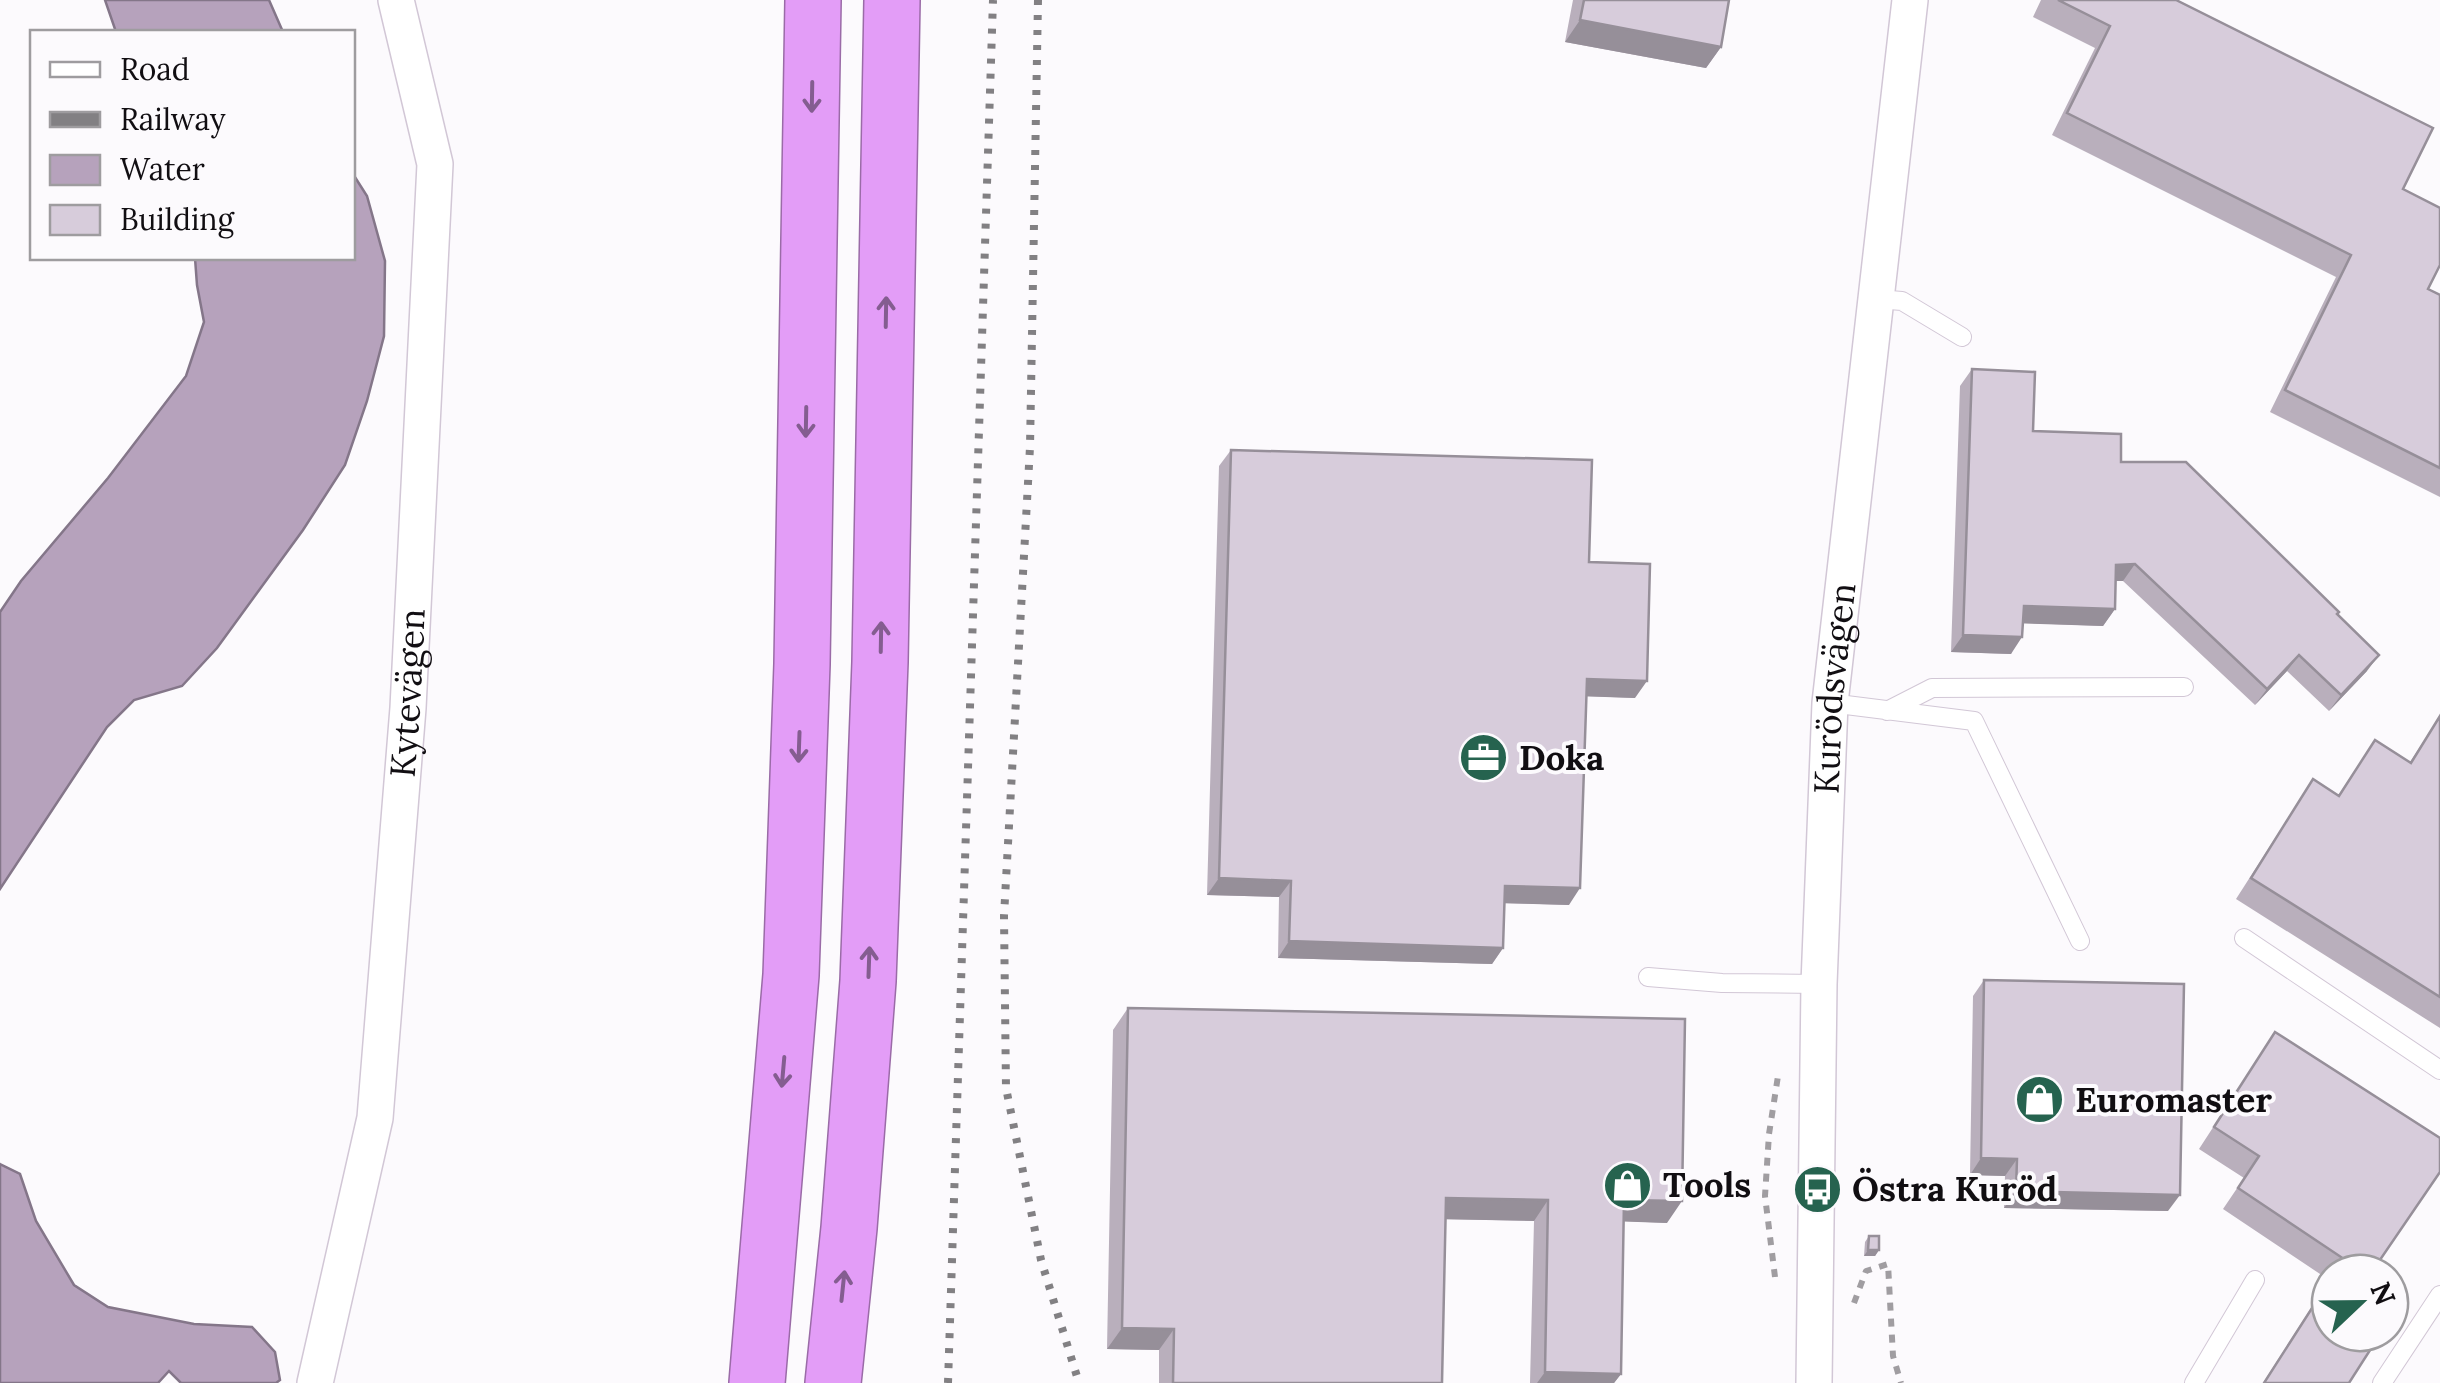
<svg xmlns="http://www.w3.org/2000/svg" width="2440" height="1383" font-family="Lora,serif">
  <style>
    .water { fill: #b6a2bc; stroke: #847689; stroke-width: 2.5 }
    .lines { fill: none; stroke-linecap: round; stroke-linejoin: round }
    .service-casing { stroke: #d2c7d6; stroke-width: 20 }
    .minor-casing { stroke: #d2c7d6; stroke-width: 38 }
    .motorway-casing { stroke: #9a6ba7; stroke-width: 58 }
    .path { stroke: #a09da1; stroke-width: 6; stroke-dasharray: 8 8; stroke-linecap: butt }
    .service { stroke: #fff; stroke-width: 18 }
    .minor { stroke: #fff; stroke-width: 35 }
    .motorway { stroke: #e39df7; stroke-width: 55 }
    .rail { stroke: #828083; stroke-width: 8; stroke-dasharray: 5 10; stroke-linecap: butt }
    .wall { fill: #b9afbc }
    .shaded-wall { fill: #968f99 }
    .building { fill: #d7ccdb; stroke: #968f99; stroke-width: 2.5 }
    .oneway { stroke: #845d90 }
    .labels { text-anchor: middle; stroke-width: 8; stroke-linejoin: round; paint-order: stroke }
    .street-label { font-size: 35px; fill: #110e12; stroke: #fcfafd }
    .poi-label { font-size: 35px; font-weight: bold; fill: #110e12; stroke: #fcfafd; text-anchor: start }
  </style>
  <rect width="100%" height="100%" fill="#fcfafd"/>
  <path class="water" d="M105,0H269L283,32H116Z
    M353,174L367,196L385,261L384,336L367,401L345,465L303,530L217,648L182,686L134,700L107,727L0,889V612L21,581L108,478L186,376L204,322L197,285L195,258H352Z
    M0,1164L20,1174L36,1221L74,1285L108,1307L194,1324L252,1327L275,1352L280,1380L276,1383H181L169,1371L158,1383H0Z"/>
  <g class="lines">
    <defs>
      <path id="service" d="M1877,299L1902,301L1962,337
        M1830,703L1974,721L2080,941
        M1887,711L1932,688L2184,687
        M2244,938L2440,1070
        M1648,977L1722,983L1819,984
        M2194,1383L2255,1280
        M2382,1383L2440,1295"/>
      <g id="minor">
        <path id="s1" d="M315,1383L375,1118L408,708L435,164L396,0"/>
        <path id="s2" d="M1814,1383L1819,984L1830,703L1910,0"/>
      </g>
      <path id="motorway" d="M757,1383L791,975L802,664L813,0
        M833,1383L849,1228L868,981L880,662L892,0"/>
    </defs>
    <use href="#service" class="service-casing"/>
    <use href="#minor" class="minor-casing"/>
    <use href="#motorway" class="motorway-casing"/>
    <path class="path" d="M1775,1277L1765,1196L1769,1134L1778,1076
      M1854,1303L1866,1271L1888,1264L1893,1356L1901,1383"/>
    <use href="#service" class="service"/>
    <use href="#minor" class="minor"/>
    <use href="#motorway" class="motorway"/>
    <path class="rail" d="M1038,0L1030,447L1004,916L1006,1088L1041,1260L1079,1383
      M948,1383L993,0"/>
  </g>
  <path class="wall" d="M1573,0H1729L1721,47L1706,68L1565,42Z
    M2041,0H2176L2403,189L2428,289L2440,295V497L2270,412L2336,277L2052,135L2095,48L2033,17Z
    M1972,369L2033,431L2121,462L2337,615L2367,671L2329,711L2287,671L2255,705L2123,581H2115V609L2103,626L2023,623L2011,654L1951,652L1960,386Z
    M1231,450L1589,562L1635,698L1586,696L1569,905L1505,903L1503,948L1492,964L1278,958L1279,897L1207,895L1219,466Z
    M2440,716V1028L2236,899L2313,779L2338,796L2375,740L2410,762Z
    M1984,980L2168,1211L2004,1208L2005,1176L1970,1175L1973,996Z
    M1128,1008L1667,1223L1624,1221L1621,1374L1614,1383H1530L1534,1221L1446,1219L1442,1383H1159V1350L1107,1349L1113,1030Z
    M2275,1032L2371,1273H2330V1333L2349,1383H2263L2329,1280L2223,1209L2244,1178L2199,1149Z
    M1869,1236L1879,1250L1875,1256H1864L1865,1242Z"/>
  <path class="shaded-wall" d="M1580,20L1721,47L1706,68L1565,42Z
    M2135,564L2123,581H2104L2116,565Z
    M2024,606L2115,609L2103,626L2012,623Z
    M1963,635L2022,637L2011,654L1951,652Z
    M2299,655L2287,671L2255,705L2267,689Z
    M2379,655L2367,671L2329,711L2341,695Z
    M1587,679L1647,681L1635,698L1575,696Z
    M1219,878L1291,881L1279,897L1207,895Z
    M1505,886L1580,888L1569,905L1494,903Z
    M1289,941L1503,948L1492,964L1278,958Z
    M1981,1158L2017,1159L2005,1176L1970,1175Z
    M2016,1191L2180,1195L2168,1211L2004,1208Z
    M1446,1198L1548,1200L1534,1221L1431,1219Z
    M1624,1200L1682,1201L1667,1223L1609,1221Z
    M1868,1250H1879L1875,1256H1864Z
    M1122,1328L1174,1329L1159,1350L1107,1349Z
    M1545,1372L1621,1374L1614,1383H1537Z"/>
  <path class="building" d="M1584,0H1729L1721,47L1580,20Z
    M2058,0H2176L2433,128L2403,189L2440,208V265L2428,289L2440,295V468L2285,390L2351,255L2067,113L2110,26Z
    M1972,369L2035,372L2033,431L2121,434V462H2186L2339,612L2337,614L2379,655L2341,695L2299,655L2267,689L2135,564L2116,565L2115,609L2024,606L2022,637L1963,635Z
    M1231,450L1592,460L1589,562L1650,564L1647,681L1587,679L1580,888L1505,886L1503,948L1289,941L1291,881L1219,878Z
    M2440,716V997L2251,878L2313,779L2339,796L2375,740L2411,763Z
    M1984,980L2184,984L2180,1195L2016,1191L2017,1159L1981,1158Z
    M1128,1008L1685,1019L1682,1201L1624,1200L1621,1374L1545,1372L1548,1200L1446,1198L1442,1383H1173L1174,1329L1122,1328Z
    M2275,1032L2440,1138V1172L2371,1273H2335L2344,1259L2238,1188L2259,1156L2214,1127Z
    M1869,1236H1879V1250H1868Z
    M2330,1280V1333H2381L2349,1383H2264Z
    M2390,1286L2405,1296L2390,1319Z"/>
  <defs><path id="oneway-shaft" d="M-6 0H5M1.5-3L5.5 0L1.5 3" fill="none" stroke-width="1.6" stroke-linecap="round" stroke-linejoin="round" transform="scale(2.5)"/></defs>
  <g class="oneway">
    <use href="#oneway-shaft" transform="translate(812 97) rotate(91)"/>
    <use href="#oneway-shaft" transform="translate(886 312) rotate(-89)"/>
    <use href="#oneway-shaft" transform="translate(806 422) rotate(91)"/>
    <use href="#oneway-shaft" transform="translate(881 637) rotate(-89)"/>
    <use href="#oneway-shaft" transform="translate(799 747) rotate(92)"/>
    <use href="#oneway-shaft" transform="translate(869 962) rotate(-88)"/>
    <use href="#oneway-shaft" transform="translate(783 1072) rotate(95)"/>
    <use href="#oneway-shaft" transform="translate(843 1286) rotate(-84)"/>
  </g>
  <defs>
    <symbol id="office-disc" viewBox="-11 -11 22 22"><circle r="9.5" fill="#26634f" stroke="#fcfafd"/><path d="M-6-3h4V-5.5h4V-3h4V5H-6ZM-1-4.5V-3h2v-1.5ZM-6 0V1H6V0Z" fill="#fff"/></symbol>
    <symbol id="shop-disc" viewBox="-11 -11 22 22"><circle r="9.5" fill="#26634f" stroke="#fcfafd"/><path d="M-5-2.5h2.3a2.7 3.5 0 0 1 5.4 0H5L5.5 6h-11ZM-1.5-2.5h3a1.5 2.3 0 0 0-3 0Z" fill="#fff"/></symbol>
    <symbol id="bus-disc" viewBox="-11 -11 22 22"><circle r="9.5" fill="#26634f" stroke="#fcfafd"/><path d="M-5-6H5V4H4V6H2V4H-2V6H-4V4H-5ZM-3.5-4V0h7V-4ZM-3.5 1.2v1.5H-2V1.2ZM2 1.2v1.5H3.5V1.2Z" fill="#fff"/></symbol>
  </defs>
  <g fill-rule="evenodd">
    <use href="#office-disc" x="1456" y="730" width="55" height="55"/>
    <use href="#shop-disc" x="2012" y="1072" width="55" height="55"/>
    <use href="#shop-disc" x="1600" y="1158" width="55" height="55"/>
    <use href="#bus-disc" x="1790" y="1162" width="55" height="55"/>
  </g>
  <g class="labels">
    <g class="street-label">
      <text dy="12" stroke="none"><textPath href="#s2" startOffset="695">Kurödsvägen</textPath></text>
      <text dy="12" stroke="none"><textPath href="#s1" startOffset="698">Kytevägen</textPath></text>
    </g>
    <g class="poi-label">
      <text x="1519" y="770">Doka</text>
      <text x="2075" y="1112">Euromaster</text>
      <text x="1663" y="1197">Tools</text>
      <text x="1852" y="1201">Östra Kuröd</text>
    </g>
  </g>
  <rect x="30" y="30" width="325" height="230" fill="#fcfafd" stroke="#9e9c9f" stroke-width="2.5"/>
  <rect x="50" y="62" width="50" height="15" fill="#ffffff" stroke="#9e9c9f" stroke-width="2.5"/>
  <text x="120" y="80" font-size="30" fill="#110e12">Road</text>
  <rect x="50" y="112" width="50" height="15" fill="#828083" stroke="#9e9c9f" stroke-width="2.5"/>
  <text x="120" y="130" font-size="30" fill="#110e12">Railway</text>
  <rect x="50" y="155" width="50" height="30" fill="#b6a2bc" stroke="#9e9c9f" stroke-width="2.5"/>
  <text x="120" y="180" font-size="30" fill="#110e12">Water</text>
  <rect x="50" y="205" width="50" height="30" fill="#d7ccdb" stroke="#9e9c9f" stroke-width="2.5"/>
  <text x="120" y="230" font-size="30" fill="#110e12">Building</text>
  <g transform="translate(2360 1303) rotate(68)"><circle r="48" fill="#fcfafd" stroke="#9e9c9f" stroke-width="2.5"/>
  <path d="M0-8L18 38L0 25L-18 38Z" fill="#26634f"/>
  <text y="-15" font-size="28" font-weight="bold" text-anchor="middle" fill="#110e12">N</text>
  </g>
</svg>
